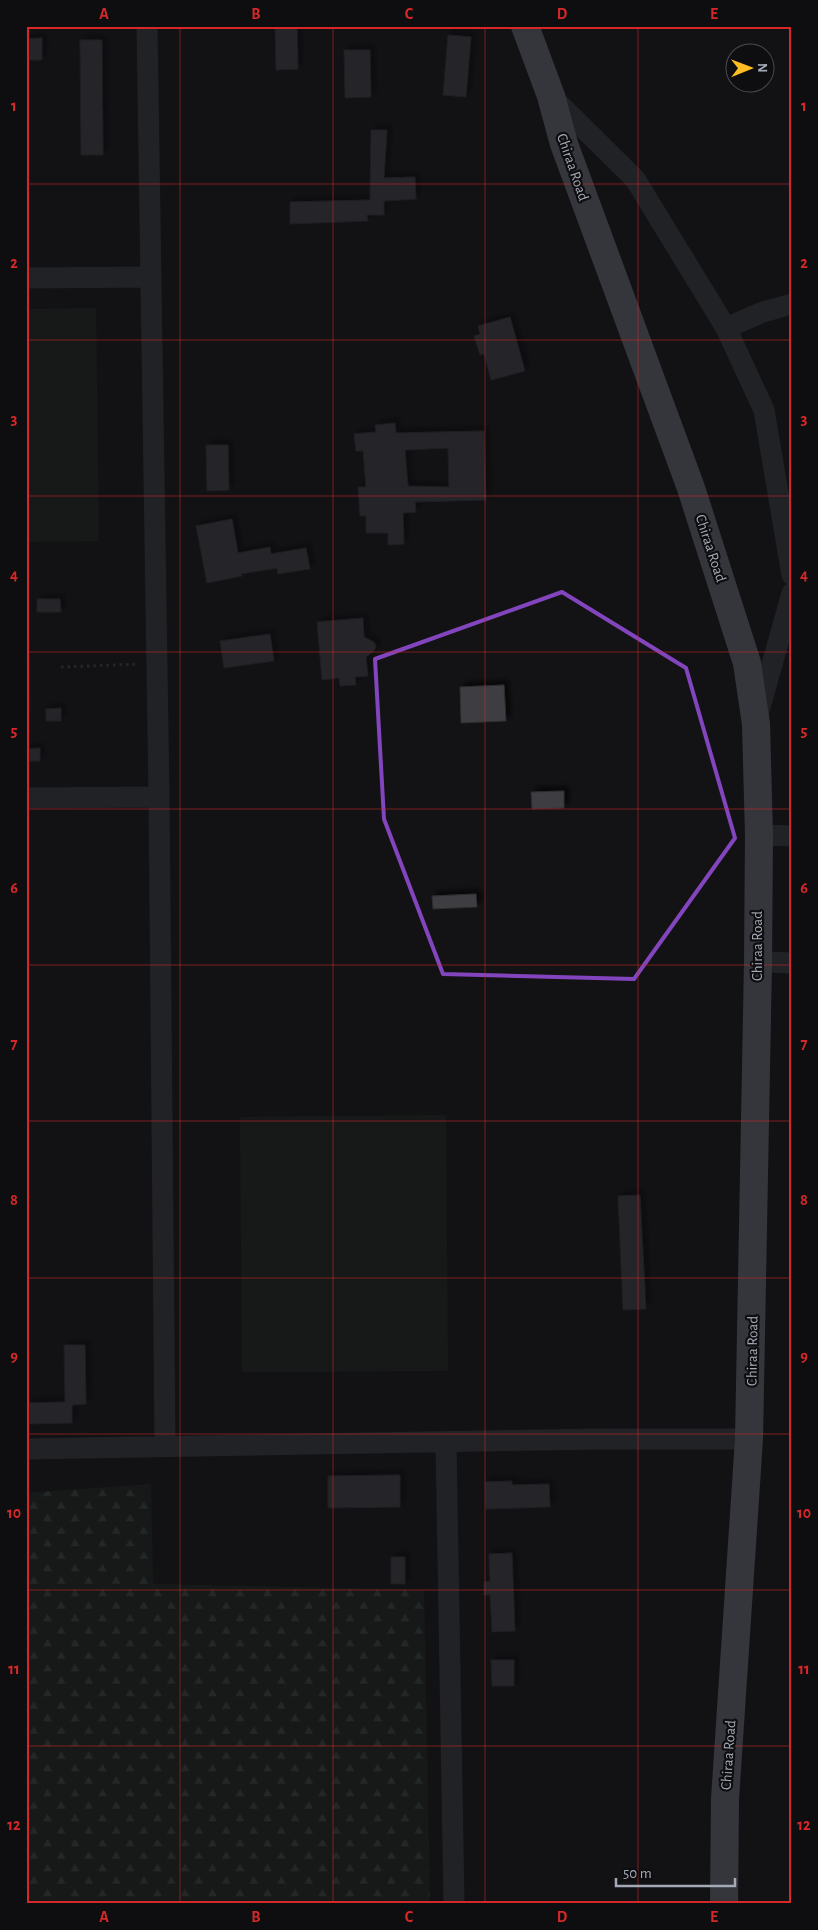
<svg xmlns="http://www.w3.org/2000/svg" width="818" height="1930" font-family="'Alegreya Sans',sans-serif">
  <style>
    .forest { fill: url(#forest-firs) }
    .pitch { fill: #1b231c }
    .building { fill: #3d3e42; stroke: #2d2d31; fill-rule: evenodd; filter: url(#shadow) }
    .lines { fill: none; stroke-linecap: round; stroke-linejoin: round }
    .path { stroke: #3a3c41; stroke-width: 3; stroke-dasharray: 2.5 4; stroke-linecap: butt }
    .minor { stroke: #34353a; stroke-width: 21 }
    .highway { stroke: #60626c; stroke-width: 28 }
    .marked { fill: none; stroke: #8345bd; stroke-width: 4; stroke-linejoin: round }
    .grid { fill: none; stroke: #d62828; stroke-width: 1; stroke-opacity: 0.55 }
    .labels { text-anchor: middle; stroke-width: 4.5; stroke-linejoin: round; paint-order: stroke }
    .street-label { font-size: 15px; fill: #a4a9b6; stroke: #0e0e10 }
    .neatline { fill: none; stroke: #d62828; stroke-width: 2 }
    .grid-label { font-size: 16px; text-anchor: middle; font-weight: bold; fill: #d62828 }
  </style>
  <defs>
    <pattern id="forest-firs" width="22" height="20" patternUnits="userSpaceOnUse" patternTransform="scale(1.25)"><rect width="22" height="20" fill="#1b231c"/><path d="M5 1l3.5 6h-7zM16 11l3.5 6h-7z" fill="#39403b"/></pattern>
    <filter id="shadow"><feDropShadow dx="4.5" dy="-4.5" stdDeviation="2.5" flood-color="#0009"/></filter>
  </defs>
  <rect width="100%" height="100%" fill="#131315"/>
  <path class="forest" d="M151,1484L153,1584L424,1590L430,1904H26V1493Z"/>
  <path class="pitch" d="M96,308L99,541L26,542V309Z
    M26,630H29L31,711H26Z
    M446,1115L448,1371L242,1372L240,1117Z"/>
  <path class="building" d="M275,26H297L298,69L276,70Z
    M448,35L471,37L466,97L443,95Z
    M42,38V60H26V39Z
    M80,40H102L103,155H81Z
    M344,50H370L371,97L345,98Z
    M371,130H387L384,178L415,177L416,199L384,201V215H367L368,221L290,224V202L370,200Z
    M510,317L525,371L491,380L484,354L480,355L474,336L480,334L478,326Z
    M395,423L396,433L484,431L486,500L415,502L416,512L403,513L404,544L388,545V533H366V516H360L358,487H366L363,451H356L354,434L376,432L375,425ZM448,448L449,487L408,486L405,450Z
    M206,445H228L229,490L207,491Z
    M232,519L238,553L270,547L271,554L306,548L310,569L278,574L277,568L241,574L242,576L207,583L196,526Z
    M37,599H60L61,612H37Z
    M363,618L364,637L374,642L376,646L374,651L366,657L368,676L355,677L356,685L340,686L339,678L322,680L317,622Z
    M270,634L274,661L224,668L220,641Z
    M504,685L506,721L461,723L460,687Z
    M61,708V721H46V709Z
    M40,748V761H26V749Z
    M564,791V808L532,809L531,792Z
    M476,894L477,907L433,909L432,896Z
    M640,1195L646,1309L623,1310L618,1196Z
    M64,1345H85L86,1404L72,1405V1423L26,1424V1403L65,1402Z
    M400,1475V1507L328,1508V1476Z
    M512,1481V1485L549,1484L550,1507L486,1509L485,1482Z
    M512,1553L515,1631L492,1632L490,1595H484V1582L490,1581L489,1554Z
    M391,1557H405V1584H391Z
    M491,1660H514V1686H492Z"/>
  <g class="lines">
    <path class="path" d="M61,667L139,664"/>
    <path class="minor" d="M147,26L159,797L165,1446
      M551,96L635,179L726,328L764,410L792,575
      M26,278L151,277
      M726,328L763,312L792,304
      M757,718L792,593
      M26,798L159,797
      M759,835L792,836
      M758,962L792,963
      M446,1442L454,1904
      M26,1449L599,1439H749"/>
    <path class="highway" d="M525,26L551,96L564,144L691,488L747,663L756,724L759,835L758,962L749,1439L725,1799L724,1904"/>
  </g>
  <path d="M0 0H818V1930H0ZM562,592L686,668L735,838L634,979L443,974L384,819L375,659Z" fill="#131315" fill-opacity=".55" fill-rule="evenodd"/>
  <path class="marked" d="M562,592L686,668L735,838L634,979L443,974L384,819L375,659Z"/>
  <path class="grid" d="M180,26V1904M333,26V1904M485,26V1904M638,26V1904M26,184H792M26,340H792M26,496H792M26,652H792M26,809H792M26,965H792M26,1121H792M26,1278H792M26,1434H792M26,1590H792M26,1746H792"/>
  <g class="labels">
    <g class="street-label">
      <text transform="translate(573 167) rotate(71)" y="5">Chiraa Road</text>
      <text transform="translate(711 548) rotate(72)" y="5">Chiraa Road</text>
      <text transform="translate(757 946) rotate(-90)" y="5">Chiraa Road</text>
      <text transform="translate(752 1351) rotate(-89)" y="5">Chiraa Road</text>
      <text transform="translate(728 1755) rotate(-86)" y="5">Chiraa Road</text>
    </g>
  </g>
  <rect width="818" height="1930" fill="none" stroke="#0e0e10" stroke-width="55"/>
  <g transform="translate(750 68) rotate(89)"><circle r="24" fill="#0e0e10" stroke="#4a4c52"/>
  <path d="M0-4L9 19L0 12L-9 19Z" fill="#febe22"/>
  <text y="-8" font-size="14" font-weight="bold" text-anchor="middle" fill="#a4a9b6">N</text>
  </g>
  <path d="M616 1878v8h119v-8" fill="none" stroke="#a4a9b6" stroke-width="2.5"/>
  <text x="623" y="1878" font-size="15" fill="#a4a9b6" stroke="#0e0e10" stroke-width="4" paint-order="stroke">50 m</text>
  <rect x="28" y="28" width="762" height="1874" class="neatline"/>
  <g class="grid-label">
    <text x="104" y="19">A</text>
    <text x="256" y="19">B</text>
    <text x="409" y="19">C</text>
    <text x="562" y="19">D</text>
    <text x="714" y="19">E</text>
    <text x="14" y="111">1</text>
    <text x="804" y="111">1</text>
    <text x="14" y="268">2</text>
    <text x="804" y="268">2</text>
    <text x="14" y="424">3</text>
    <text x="804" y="424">3</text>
    <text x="14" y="580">4</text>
    <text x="804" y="580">4</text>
    <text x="14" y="736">5</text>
    <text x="804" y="736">5</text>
    <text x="14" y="893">6</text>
    <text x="804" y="893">6</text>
    <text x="14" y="1049">7</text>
    <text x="804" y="1049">7</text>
    <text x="14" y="1205">8</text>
    <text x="804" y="1205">8</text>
    <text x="14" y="1361">9</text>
    <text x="804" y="1361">9</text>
    <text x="14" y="1518">10</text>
    <text x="804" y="1518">10</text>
    <text x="14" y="1674">11</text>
    <text x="804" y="1674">11</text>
    <text x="14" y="1830">12</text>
    <text x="804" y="1830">12</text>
    <text x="104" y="1922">A</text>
    <text x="256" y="1922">B</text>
    <text x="409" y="1922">C</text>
    <text x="562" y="1922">D</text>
    <text x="714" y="1922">E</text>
  </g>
</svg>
